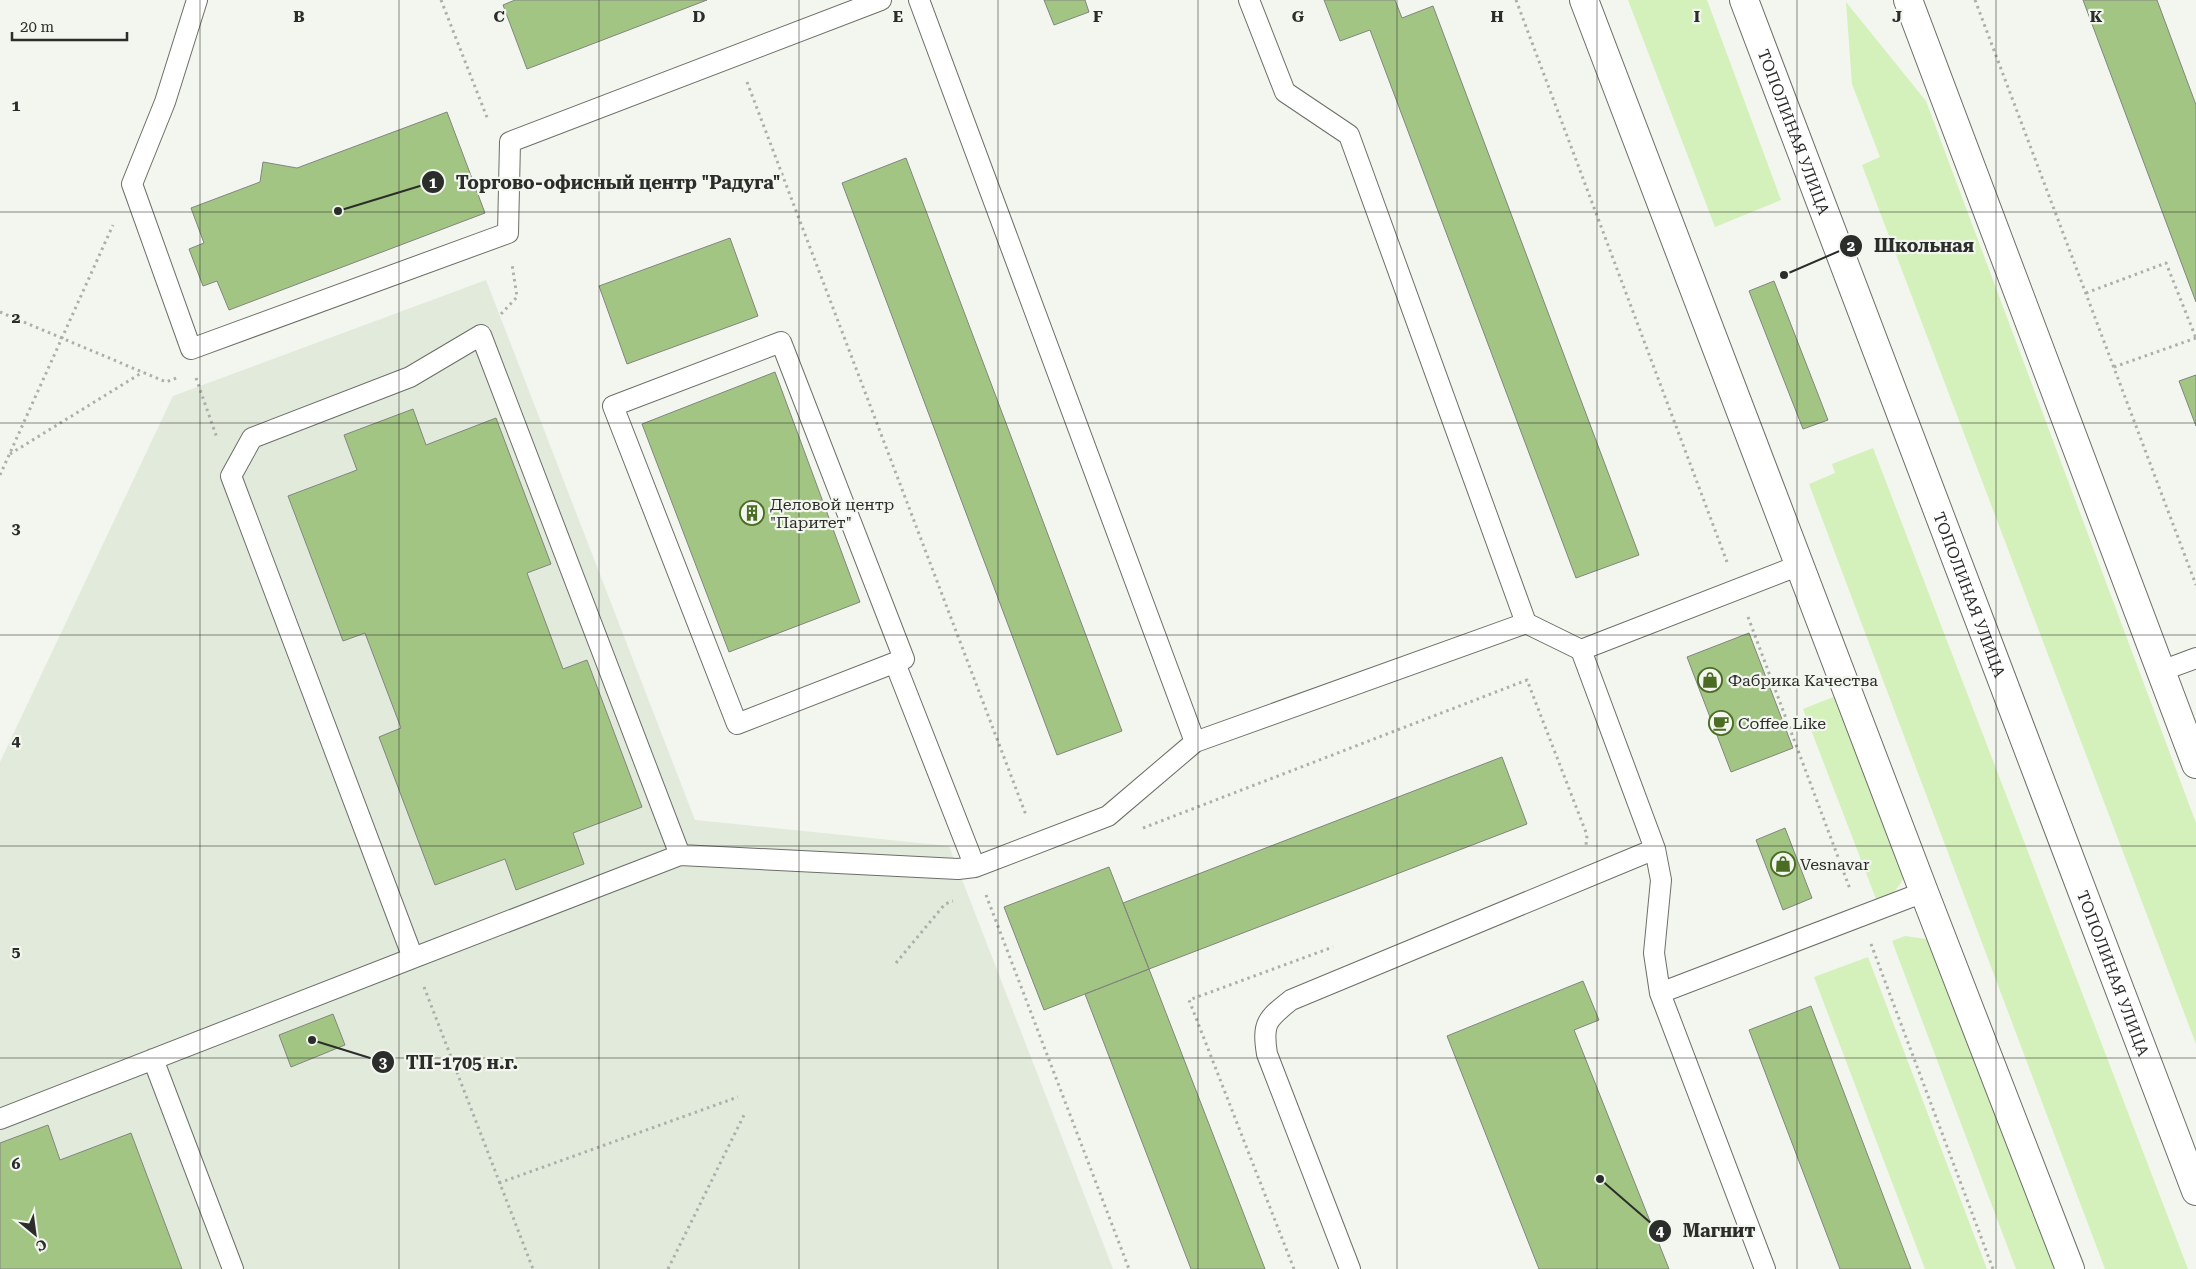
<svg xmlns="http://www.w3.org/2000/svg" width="2196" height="1269" font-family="'Roboto Serif',serif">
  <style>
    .built { fill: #e2eadc }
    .green { fill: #d4f0bb }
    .building { fill: #a3c583; stroke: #82867f }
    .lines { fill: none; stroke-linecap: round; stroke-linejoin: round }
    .lane-casing { stroke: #6b6f68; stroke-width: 22 }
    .street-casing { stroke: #6b6f68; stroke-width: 30 }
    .secondary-casing { stroke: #6b6f68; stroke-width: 30 }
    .path { stroke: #adb0aa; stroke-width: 3; stroke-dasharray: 2.5 4; stroke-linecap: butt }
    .lane { stroke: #fff; stroke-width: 20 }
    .street { stroke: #fff; stroke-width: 28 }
    .secondary { stroke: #fff; stroke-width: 28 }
    .grid { fill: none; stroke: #2b2d2a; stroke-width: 1; stroke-opacity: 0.55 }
    .labels { text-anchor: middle; stroke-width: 4.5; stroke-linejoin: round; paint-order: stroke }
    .street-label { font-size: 16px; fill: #2b2d2a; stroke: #f2f6ee }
    .poi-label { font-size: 16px; fill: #2b2d2a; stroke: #f2f6ee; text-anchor: start }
    .grid-label { font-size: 16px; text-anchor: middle; font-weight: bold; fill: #2b2d2a; stroke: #f2f6ee; stroke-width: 4.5; stroke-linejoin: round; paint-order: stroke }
    .leader { fill: none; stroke: #2b2d2a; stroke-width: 2 }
    .callout-dot { fill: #2b2d2a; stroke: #f2f6ee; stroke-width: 2 }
    .mark-label { font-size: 15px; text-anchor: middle; font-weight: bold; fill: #fff }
    .callout-label { font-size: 18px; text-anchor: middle; font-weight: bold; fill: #2b2d2a; stroke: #f2f6ee; stroke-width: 4.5; stroke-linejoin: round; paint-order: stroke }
  </style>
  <rect width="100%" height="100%" fill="#f2f6ee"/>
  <path class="built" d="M486,280L695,820L949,846L1113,1269H0V762L173,396Z"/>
  <path class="green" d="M1628,0H1707L1781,200L1715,227Z
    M1846,2L1926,101L2196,823V1044L1862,165L1880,157L1852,84Z
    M1873,448L2188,1269H2105L1809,484L1835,473L1832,464Z
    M1841,694L1906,872C1900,888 1892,895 1878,904L1803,709Z
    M1905,936L1926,939L1934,946L2058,1269H2016L1892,941Z
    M1868,957L1987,1269H1925L1814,977Z"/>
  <path class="building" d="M515,0H707L527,69L503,5Z
    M1044,0H1085L1089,12L1054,25Z
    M1324,0H1395L1402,18L1433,6L1639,555L1576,578L1370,30L1340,41Z
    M2083,0H2157L2196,105V302Z
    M447,112L485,213L229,310L217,281L203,286L189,249L204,243L191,208L260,182L263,162L297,168Z
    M906,158L1122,731L1057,755L842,183Z
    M730,238L758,316L627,364L599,286Z
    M1774,281L1828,420L1803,429L1749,291Z
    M775,372L860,602L729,652L642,424Z
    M2196,375V426L2179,381Z
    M413,409L426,445L496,418L551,564L527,573L563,669L587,660L642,807L573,833L584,864L516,890L505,859L435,885L379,737L401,728L365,633L343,641L288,496L357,470L344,435Z
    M1749,633L1793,748L1731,772L1687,657Z
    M1502,757L1527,824L1149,969L1123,903Z
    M1785,828L1812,898L1783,910L1756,840Z
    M1109,867L1149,969L1044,1010L1004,907Z
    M1149,969L1265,1269H1191L1085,994Z
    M1583,981L1599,1020L1574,1030L1669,1269H1539L1447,1036Z
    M1811,1006L1911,1269H1840L1749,1030Z
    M333,1014L345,1045L291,1067L279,1035Z
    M48,1125L60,1160L131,1133L182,1269H0V1143Z"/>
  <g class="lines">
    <defs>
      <path id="lane" d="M197,0L165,102L132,184L191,349L508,233L510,142L881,0
        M919,0L1195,742
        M1249,0L1285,92L1349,135L1526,623L1581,650L1655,849L1661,880L1654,953L1660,993
        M781,342L904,659L737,724L613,406Z
        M1581,650L1800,565
        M895,663L975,867
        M2161,671L2196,658
        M680,855L481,335L410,377L252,438L231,476L413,958L680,855L958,869L975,867L1108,816L1195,742L1526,623
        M153,1059L233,1269
        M0,1119L413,958
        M1350,1269L1267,1054C1262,1023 1267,1019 1291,1000L1655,849
        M1765,1269L1660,993L1924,892"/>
      <path id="street" d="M1584,0L1924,892L2070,1269
        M1908,0L2196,764"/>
      <g id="secondary">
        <path id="s1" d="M1744,0L2196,1191"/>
      </g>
    </defs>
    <use href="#lane" class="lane-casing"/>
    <use href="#street" class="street-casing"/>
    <use href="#secondary" class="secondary-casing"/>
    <path class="path" d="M441,0L488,120
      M1516,0L1727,562
      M1975,0L2196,585
      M747,82L1026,815
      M2086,293L2166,263L2196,338
      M0,312L166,382L179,377
      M501,314L517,297L512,264
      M2114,367L2196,338
      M196,378L217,438
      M10,454L143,372
      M0,475L113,225
      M1748,617L1850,889
      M1143,828L1527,680L1587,835L1586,845
      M986,895L1129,1269
      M1871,944L1993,1269
      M896,963L945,904L953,901
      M424,987L533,1269
      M499,1183L738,1097
      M668,1269L745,1113
      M1294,1269L1189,1000L1333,947"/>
    <use href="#lane" class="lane"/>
    <use href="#street" class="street"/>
    <use href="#secondary" class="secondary"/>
  </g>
  <path class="grid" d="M200,0V1269M399,0V1269M599,0V1269M799,0V1269M998,0V1269M1198,0V1269M1397,0V1269M1597,0V1269M1797,0V1269M1996,0V1269M0,212H2196M0,423H2196M0,635H2196M0,846H2196M0,1058H2196"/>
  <defs>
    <symbol id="building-ring" viewBox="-11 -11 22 22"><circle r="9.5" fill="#f2f6ee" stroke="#4a6c23" stroke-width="1.5"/><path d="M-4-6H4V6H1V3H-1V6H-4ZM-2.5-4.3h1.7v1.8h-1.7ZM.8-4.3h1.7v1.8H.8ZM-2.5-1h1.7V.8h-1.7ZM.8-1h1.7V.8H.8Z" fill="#4a6c23"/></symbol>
    <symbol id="shop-ring" viewBox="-11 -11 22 22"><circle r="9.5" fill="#f2f6ee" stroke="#4a6c23" stroke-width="1.5"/><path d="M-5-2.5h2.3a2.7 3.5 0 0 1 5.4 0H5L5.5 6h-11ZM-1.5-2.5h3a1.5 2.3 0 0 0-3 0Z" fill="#4a6c23"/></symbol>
    <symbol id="cafe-ring" viewBox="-11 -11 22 22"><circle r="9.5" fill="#f2f6ee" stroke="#4a6c23" stroke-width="1.5"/><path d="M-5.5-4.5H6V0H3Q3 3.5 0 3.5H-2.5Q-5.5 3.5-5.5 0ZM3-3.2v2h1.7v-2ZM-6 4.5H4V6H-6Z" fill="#4a6c23"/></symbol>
  </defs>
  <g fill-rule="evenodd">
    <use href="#building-ring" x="738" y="499" width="28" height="28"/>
    <use href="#shop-ring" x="1696" y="666" width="28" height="28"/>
    <use href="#cafe-ring" x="1707" y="709" width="28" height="28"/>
    <use href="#shop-ring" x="1769" y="850" width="28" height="28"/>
  </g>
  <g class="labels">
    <g class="street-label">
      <text dy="6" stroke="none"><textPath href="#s1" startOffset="141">ТОПОЛИНАЯ УЛИЦА</textPath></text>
      <text dy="6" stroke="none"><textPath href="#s1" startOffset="636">ТОПОЛИНАЯ УЛИЦА</textPath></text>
      <text dy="6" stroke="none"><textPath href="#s1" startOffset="1041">ТОПОЛИНАЯ УЛИЦА</textPath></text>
    </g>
    <g class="poi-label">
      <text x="770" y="510">Деловой центр<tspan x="770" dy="18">"Паритет"</tspan></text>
      <text x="1728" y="686">Фабрика Качества</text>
      <text x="1738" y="729">Coffee Like</text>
      <text x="1800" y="870">Vesnavar</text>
    </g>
  </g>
  <g class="grid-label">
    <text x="299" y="22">B</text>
    <text x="499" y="22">C</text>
    <text x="699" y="22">D</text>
    <text x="898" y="22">E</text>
    <text x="1098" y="22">F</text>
    <text x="1298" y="22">G</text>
    <text x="1497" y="22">H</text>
    <text x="1697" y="22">I</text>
    <text x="1897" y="22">J</text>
    <text x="2096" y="22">K</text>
    <text x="16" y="111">1</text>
    <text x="16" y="323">2</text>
    <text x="16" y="534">3</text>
    <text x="16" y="746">4</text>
    <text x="16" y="957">5</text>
    <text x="16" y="1169">6</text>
  </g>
  <path class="leader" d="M338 211L433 182M1784 275L1851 246M312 1040L383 1062M1600 1179L1660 1231"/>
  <g class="callout-dot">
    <circle cx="338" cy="211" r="5"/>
    <circle cx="1784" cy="275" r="5"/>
    <circle cx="312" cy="1040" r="5"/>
    <circle cx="1600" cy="1179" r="5"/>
    <circle cx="433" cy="182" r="12"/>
    <circle cx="1851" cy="246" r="12"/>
    <circle cx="383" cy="1062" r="12"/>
    <circle cx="1660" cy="1231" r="12"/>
  </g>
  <g class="mark-label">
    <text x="433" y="188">1</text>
    <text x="1851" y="251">2</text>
    <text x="383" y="1068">3</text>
    <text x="1660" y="1236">4</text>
  </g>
  <g class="callout-label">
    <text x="618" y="189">Торгово-офисный центр "Радуга"</text>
    <text x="1924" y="252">Школьная</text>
    <text x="462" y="1069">ТП-1705 н.г.</text>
    <text x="1719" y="1237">Магнит</text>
  </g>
  <g transform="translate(35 1234) rotate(151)" stroke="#f2f6ee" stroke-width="4" paint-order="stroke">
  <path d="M0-4L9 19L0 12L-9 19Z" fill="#2b2d2a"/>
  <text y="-8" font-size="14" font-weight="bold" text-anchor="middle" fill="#2b2d2a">С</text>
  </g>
  <path d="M12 32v8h115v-8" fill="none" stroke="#2b2d2a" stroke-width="2.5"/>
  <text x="20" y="32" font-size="15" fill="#2b2d2a" stroke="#f2f6ee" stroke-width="4" paint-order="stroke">20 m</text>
</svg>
